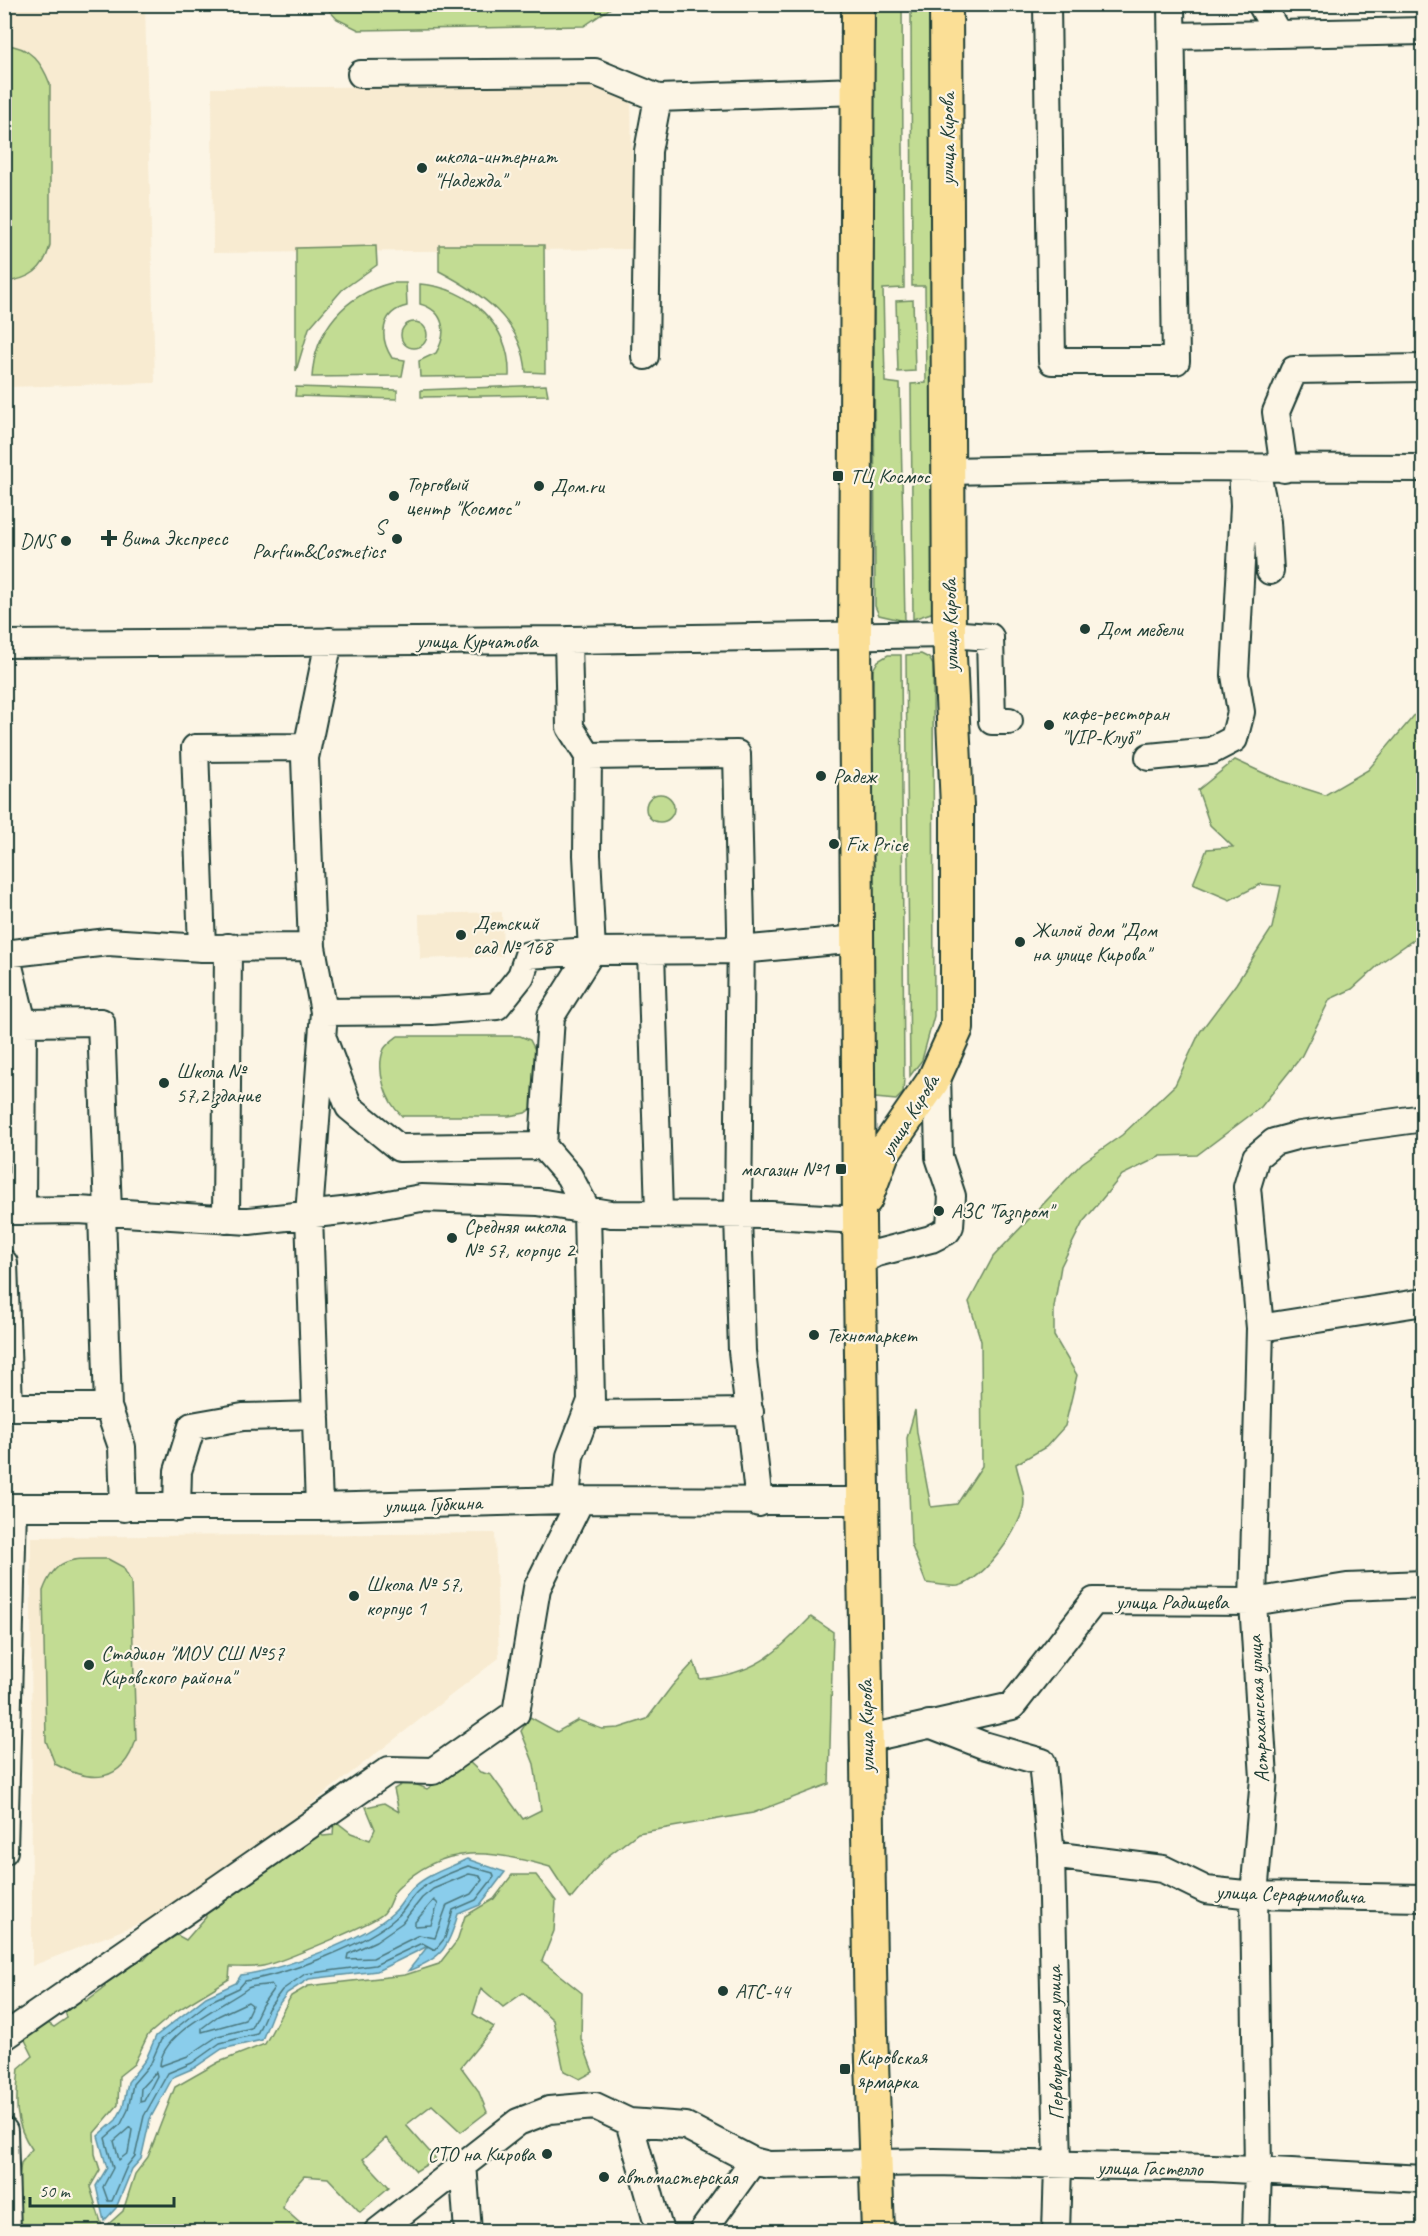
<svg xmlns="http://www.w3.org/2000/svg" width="1428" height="2236" font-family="Caveat,sans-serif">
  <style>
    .built { fill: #f8ebd1 }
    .green { fill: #c2dc93; stroke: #708c64; stroke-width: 1.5 }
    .water { fill: #8acdeb; stroke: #5f93a2; stroke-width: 1.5 }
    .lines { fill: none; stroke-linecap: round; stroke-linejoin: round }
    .shore { stroke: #4a777d; stroke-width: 1.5 }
    .minor-casing { stroke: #1f3d34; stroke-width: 30 }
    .major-casing { stroke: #1f3d34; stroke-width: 36 }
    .minor { stroke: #fcf5e5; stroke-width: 26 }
    .major { stroke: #fbdf96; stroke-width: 32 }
    .poi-dot { fill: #1f3d34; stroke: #fcf5e5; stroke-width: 2 }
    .labels { text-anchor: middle; stroke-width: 4.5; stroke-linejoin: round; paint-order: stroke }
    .street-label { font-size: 21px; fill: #1f3d34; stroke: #fcf5e5 }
    .poi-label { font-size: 21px; fill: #1f3d34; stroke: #fcf5e5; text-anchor: start }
  </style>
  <rect width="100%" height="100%" fill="#fcf5e5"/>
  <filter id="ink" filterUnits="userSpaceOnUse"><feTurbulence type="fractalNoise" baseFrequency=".0167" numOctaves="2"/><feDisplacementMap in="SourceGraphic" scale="12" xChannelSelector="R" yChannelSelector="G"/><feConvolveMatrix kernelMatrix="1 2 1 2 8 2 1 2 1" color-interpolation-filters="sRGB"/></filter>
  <g filter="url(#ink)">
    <path class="built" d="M4,5H145L155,383L5,387Z
      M631,84L633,249L213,253L212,88Z
      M502,912L503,956L420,959L419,914Z
      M495,1533L499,1658L176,1909L32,1966L31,1537Z"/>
    <path class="green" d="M324,5H615L584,26L359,30L337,19Z
      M873,5H902L904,288L883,289L885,382L900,384L905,621L879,615L875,606Z
      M911,5H940L936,605L931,613L913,619L911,384L926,383L925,286H912Z
      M5,45C30,46 42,63 50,84V245C44,270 30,279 5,282Z
      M439,245H544L545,373L526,372C522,320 481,293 439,271Z
      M376,246L377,265L342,290L309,328L296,371V248Z
      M391,283H406L407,306C380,312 379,338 392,358L405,360L402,376L312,377C315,329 345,295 391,283Z
      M420,284C469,287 511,326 509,376L420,377L419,361L436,353C448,333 445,311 420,304Z
      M913,300L915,371L898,372L896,301Z
      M401 335a13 13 0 1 1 26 0a13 13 0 1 1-26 0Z
      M546,385L548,395L421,397V390Z
      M296,387L397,390V399L295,396Z
      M921,654L929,658L933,665L934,1016L922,1060L910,1076L906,655Z
      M888,655H901L904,1078L903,1093L896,1100L875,1098L871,1090L873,670L878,661Z
      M1423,705V933L1383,961L1352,989L1330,999L1301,1057L1261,1107L1197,1155L1161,1156L1122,1175L1083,1222L1061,1266L1054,1307V1336L1077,1375L1065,1426L1046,1447L1016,1464C1018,1475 1024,1489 1024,1501C1024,1525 983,1582 958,1586C949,1587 936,1584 926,1583L911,1544L907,1438L915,1410L917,1433L931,1507L957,1504L982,1466L981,1341L969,1302L993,1257L1082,1163L1122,1135L1175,1085L1200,1032L1236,984L1272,928L1281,886L1261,884L1230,900L1193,884L1207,849L1233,847L1210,825L1198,790L1235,760L1281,781L1325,795L1368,770Z
      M646 808a14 14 0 1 1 28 0a14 14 0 1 1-28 0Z
      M398,1036H520L530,1040L537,1054L535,1106L525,1113L509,1116H402C386,1102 375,1070 384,1049C387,1044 394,1039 398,1036Z
      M108,1559L123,1567L131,1582L136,1740C122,1783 92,1784 55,1764L46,1741L43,1591C56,1555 74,1559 108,1559Z
      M811,1617L833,1632L829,1784L753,1813L638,1833L604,1859L571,1899L550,1867C493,1850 443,1842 397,1889C391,1895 390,1906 384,1913C375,1923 278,1963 263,1966C252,1968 241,1967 230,1967L229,1979L175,2012L148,2035L134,2064L119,2076L118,2105L94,2133L95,2154L100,2170L90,2187L103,2229L123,2211L135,2174L148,2157L175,2087L219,2062L265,2044L291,1996L308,1986L405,1975L439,1964L457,1941L465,1916L494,1899L512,1875H536L556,1901L554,1931L542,1961L582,1993L581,2039L593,2072L580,2079L564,2071L553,2020L523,1993L503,2007L481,1988L473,2014L494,2027L461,2067L478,2090L487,2112L461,2132L432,2105L406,2125L436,2159L416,2171L386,2138L363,2159L389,2187L360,2212L328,2178L304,2176L286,2197L283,2208L309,2231H19L14,2214L21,2163L32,2149C13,2123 16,2099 19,2068L33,2056L21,2032L42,2019L54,2027L67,2018L63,2004L81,1994L86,2001L105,1987L101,1974L136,1954L144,1960L154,1949L177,1935L186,1940L206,1917L204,1905L316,1830L323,1836L333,1835L334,1820L351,1833L370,1840L375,1829L366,1807L384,1803L399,1812L394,1789L407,1781L427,1789L467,1760L480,1772L491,1775L523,1819L541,1810L534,1764L521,1731L530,1717L557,1732L578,1720L602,1729L619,1728L647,1719L672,1686L694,1662L700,1679C755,1674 774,1655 811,1617Z"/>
    <path class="water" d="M467,1859L505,1872L480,1905L458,1914C448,1949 442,1958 408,1971L428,1946L377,1971L309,1979L287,1993L273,2012L262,2040L222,2049L194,2068L173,2077L150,2119L141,2159L132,2169L116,2208L104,2221L96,2186L107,2168L98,2136L116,2120L123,2107L128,2082L146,2059L156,2036L206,1997L236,1983L241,1975C281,1970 364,1940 394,1912C402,1905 406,1894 414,1887C429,1873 450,1868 467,1859Z"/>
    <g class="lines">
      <path class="shore" d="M468,1866L493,1873L494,1877L476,1900L453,1910L445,1938L435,1950L422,1943L375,1965L305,1974L282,1990L268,2009L257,2034L220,2043L192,2063L168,2073L144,2116L135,2156L127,2166L112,2201H108L103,2187L113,2168L105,2138L121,2124L128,2110L133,2084L151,2063L161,2040L209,2002L239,1988L245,1981C287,1974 367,1945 398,1916C406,1909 410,1898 418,1891C432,1879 451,1873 468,1866Z
        M469,1874L480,1876L482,1880L471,1894L447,1905L435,1938L419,1935L373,1958L347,1959L348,1954L376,1941L402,1923L422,1898L433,1889Z
        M434,1900L438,1904L431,1925L415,1926V1922Z
        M271,1984L274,1988L262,2005L251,2028L218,2036L188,2056L160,2066C161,2032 224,2006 248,1988C253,1985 265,1986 271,1984Z
        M248,2002L252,2005L245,2020L202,2032V2028L218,2016Z
        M156,2072L157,2076L144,2101L140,2102L141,2088Z
        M130,2127L132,2130L128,2153L119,2160L114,2141Z"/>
      <defs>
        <path id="minor" d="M1047,4L1052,361H1176L1171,4
          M1261,4L1278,34L1424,31
          M1171,36L1278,34
          M361,74L595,72L658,98L858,91
          M645,356L648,151L658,98
          M1256,469L1267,522L1270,571
          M1284,469L1276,412L1294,370L1424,368
          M947,471L1152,467L1424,468
          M568,640L570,727L588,756L737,754L741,928L738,1215L742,1351L759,1503
          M4,644L568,640L949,634L990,637L992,721H1009
          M1149,757L1211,751L1234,739L1241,712L1235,675L1244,506L1242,468
          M202,948L195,748L307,747
          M651,952L659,1212
          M4,954L108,942L202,948L312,947
          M6,954L23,1023L22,1211
          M324,1012L432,1011L497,1006L521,976L528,955L592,951L587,855L588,756
          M23,1023L101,1022L108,1212
          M324,1041L349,1107L399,1148L543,1146L551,1016L592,951L740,950L858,939
          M543,1146L569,1176L587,1210L591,1401L570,1456L566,1500
          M4,1211L78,1210L249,1221L361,1209L421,1198L538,1202L611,1214L771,1215L859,1220
          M102,1212L108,1407
          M226,1220L228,947
          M860,1261L877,1253L931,1239L947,1231L950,1226L952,1196L939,1157L937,1073
          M4,1263L9,1407H108L122,1447L124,1508
          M1260,1328L1424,1302
          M587,1414L750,1412
          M4,1507H319L566,1500L861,1501
          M319,1507L309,1215L324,1012L312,947L305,758L329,641
          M177,1508L178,1471L192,1426L243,1417L316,1415
          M929,1724L983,1745L1042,1762L1051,1855L1163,1869L1206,1890L1254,1895L1424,1898
          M866,1739L1012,1706L1094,1601L1253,1602L1347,1587L1424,1584
          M4,1851L13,1507
          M1051,1855L1058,2166L1056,2232
          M4,2037L389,1770L433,1771L516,1713L537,1588L580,1501
          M629,2122L660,2232
          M4,2131L7,2232
          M463,2163L468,2232
          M377,2232L518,2122L549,2110L595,2106L629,2122L686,2126L753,2161L769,2165L934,2162L1213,2168L1424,2179
          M702,2232L753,2161
          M1256,2232L1258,2170L1254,1895L1264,1778L1253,1602L1260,1328L1247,1187L1256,1157L1274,1142L1300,1135L1424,1118"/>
        <path id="major" d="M858,4L855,637L859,1220L871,2033L878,2232
          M866,1199L883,1153L933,1081L957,1028V806L949,634L946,4"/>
      </defs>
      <use href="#minor" class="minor-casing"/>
      <use href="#major" class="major-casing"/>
      <use href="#minor" class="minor"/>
      <use href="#major" class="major"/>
    </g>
  </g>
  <g class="poi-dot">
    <circle cx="422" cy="168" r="6"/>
    <rect x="832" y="470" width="12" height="12" rx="3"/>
    <circle cx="539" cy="486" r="6"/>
    <circle cx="394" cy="496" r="6"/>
    <path d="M106 529h6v6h6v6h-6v6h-6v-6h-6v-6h6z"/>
    <circle cx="397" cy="539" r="6"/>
    <circle cx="66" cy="541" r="6"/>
    <circle cx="1085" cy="629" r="6"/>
    <circle cx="1049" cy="725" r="6"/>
    <circle cx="821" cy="776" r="6"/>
    <circle cx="834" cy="844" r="6"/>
    <circle cx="461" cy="935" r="6"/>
    <circle cx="1020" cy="942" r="6"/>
    <circle cx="164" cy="1083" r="6"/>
    <rect x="835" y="1163" width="12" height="12" rx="3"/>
    <circle cx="939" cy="1211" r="6"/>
    <circle cx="452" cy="1238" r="6"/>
    <circle cx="814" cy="1335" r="6"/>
    <circle cx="354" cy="1596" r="6"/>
    <circle cx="89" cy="1665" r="6"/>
    <circle cx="723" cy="1991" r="6"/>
    <rect x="839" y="2063" width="12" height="12" rx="3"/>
    <circle cx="547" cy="2154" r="6"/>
    <circle cx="604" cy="2177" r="6"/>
  </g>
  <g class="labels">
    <g class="street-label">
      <text transform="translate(947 139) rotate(-90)" y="7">улица Кирова</text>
      <text transform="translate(950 625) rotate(-91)" y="7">улица Кирова</text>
      <text x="477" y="648">улица Курчатова</text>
      <text transform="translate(909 1116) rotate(-58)" y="7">улица Кирова</text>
      <text transform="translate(433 1504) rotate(-2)" y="7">улица Губкина</text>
      <text x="1172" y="1609">улица Радищева</text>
      <text transform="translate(1258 1709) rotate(-93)" y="7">Астраханская улица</text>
      <text transform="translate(866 1726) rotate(-91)" y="7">улица Кирова</text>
      <text transform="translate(1290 1894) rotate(2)" y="7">улица Серафимовича</text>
      <text transform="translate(1055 2043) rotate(-91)" y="7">Первоуральская улица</text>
      <text transform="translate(1150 2168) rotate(1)" y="7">улица Гастелло</text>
    </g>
    <g class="poi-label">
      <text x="434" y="163">школа-интернат<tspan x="434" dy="24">"Надежда"</tspan></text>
      <text x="850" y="483">ТЦ Космос</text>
      <text x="406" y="491">Торговый<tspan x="406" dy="24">центр "Космос"</tspan></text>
      <text x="551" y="493">Дом.ru</text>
      <text x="385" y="534" text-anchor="end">S<tspan x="385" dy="24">Parfum&amp;Cosmetics</tspan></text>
      <text x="121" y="545">Вита Экспресс</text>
      <text x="54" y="548" text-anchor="end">DNS</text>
      <text x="1097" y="636">Дом мебели</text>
      <text x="1061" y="720">кафе-ресторан<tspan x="1061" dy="24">"VIP-Клуб"</tspan></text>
      <text x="833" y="783">Радеж</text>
      <text x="846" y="851">Fix Price</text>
      <text x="473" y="930">Детский<tspan x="473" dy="24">сад № 168</tspan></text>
      <text x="1032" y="937">Жилой дом "Дом<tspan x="1032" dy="24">на улице Кирова"</tspan></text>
      <text x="176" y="1078">Школа №<tspan x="176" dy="24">57,2 здание</tspan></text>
      <text x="829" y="1176" text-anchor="end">магазин №1</text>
      <text x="951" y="1218">АЗС "Газпром"</text>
      <text x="464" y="1233">Средняя школа<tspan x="464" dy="24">№ 57, корпус 2</tspan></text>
      <text x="826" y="1342">Техномаркет</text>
      <text x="366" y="1591">Школа № 57,<tspan x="366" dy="24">корпус 1</tspan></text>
      <text x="101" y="1660">Стадион "МОУ СШ №57<tspan x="101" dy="24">Кировского района"</tspan></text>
      <text x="735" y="1998">АТС-44</text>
      <text x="857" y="2064">Кировская<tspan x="857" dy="24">ярмарка</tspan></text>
      <text x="535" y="2161" text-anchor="end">СТО на Кирова</text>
      <text x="616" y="2184">автомастерская</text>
    </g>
  </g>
  <rect width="1428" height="2236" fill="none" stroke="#fcf5e5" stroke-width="24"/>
  <rect x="12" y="12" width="1404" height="2212" fill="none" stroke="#1f3d34" stroke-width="2" filter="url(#ink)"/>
  <path d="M30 2197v9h144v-9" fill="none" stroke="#1f3d34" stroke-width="3"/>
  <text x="39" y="2197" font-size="18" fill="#1f3d34" stroke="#fcf5e5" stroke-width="4.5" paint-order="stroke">50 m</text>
</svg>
